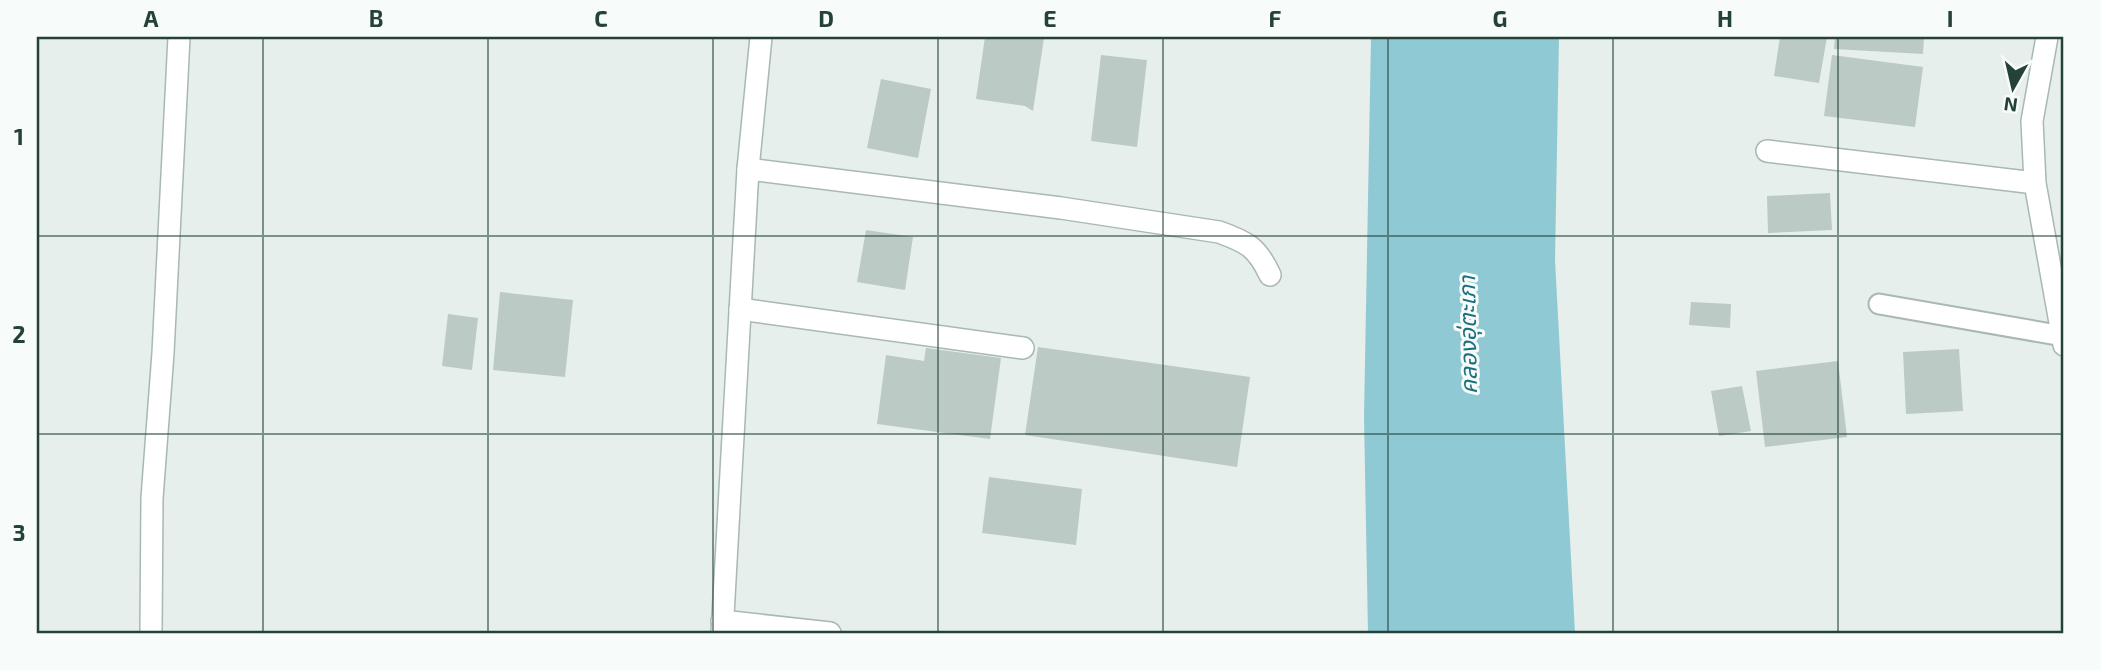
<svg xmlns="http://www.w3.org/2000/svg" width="2101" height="670" font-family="'Exo 2','Noto Sans Thai',sans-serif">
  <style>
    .water { fill: #8ec9d4 }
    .building { fill: #bbcac4 }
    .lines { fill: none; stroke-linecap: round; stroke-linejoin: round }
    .service-casing { stroke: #a8b8b2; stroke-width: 23 }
    .minor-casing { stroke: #a8b8b2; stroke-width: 24 }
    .tertiary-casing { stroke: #a8b8b2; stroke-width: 24 }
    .service { stroke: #fff; stroke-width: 19 }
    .minor { stroke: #fff; stroke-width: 21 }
    .tertiary { stroke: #fff; stroke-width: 21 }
    .grid { fill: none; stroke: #24423a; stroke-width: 2; stroke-opacity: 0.55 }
    .labels { text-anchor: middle; stroke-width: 6; stroke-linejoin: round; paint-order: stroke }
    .water-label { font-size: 23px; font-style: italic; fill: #1c6f80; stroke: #f7fbf9 }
    .neatline { fill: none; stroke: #24423a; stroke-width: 2.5 }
    .grid-label { font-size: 23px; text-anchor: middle; font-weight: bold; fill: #24423a }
  </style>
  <rect width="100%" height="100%" fill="#e6efeb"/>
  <path class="water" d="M1371,37H1559L1555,260L1575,633H1368L1364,417Z"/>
  <path class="building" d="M985,37L1044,38L1033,111L1025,106L976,99Z
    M1780,37H1827L1819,83L1774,76Z
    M1835,37H1924L1923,54L1834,49Z
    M1101,55L1147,60L1137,147L1091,141Z
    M1832,55L1923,67L1915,127L1824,116Z
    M881,79L931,89L918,158L867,148Z
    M1830,193L1832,230L1768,233L1767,196Z
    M866,230L913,237L905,290L857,282Z
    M500,292L573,300L565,377L493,370Z
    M1691,302L1731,304L1730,328L1689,325Z
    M448,314L478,318L472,370L442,366Z
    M1038,347L1250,377L1237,467L1025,435Z
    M926,348L1001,358L990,439L877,424L886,355L924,361Z
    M1959,349L1963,411L1906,414L1903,352Z
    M1838,361L1847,437L1765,447L1756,371Z
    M1742,386L1751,431L1719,436L1711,391Z
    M989,477L1082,489L1076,545L982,533Z"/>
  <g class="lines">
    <defs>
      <path id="service" d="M1879,304L2063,336"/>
      <path id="minor" d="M2047,37L2032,121L2035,183L2064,345
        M1767,151L2035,183
        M748,169L1061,208L1219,232C1247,242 1257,247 1270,275
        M740,309L1023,348
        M722,621L830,633
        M151,633L152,498L163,353L179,37"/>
      <path id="tertiary" d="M722,633L748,169L761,37"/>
    </defs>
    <use href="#service" class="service-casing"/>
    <use href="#minor" class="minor-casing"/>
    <use href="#tertiary" class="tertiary-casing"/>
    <use href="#service" class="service"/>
    <use href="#minor" class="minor"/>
    <use href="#tertiary" class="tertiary"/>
  </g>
  <path class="grid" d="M263,37V633M488,37V633M713,37V633M938,37V633M1163,37V633M1388,37V633M1613,37V633M1838,37V633M37,236H2064M37,434H2064"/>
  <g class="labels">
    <g class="water-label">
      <text transform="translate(1468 335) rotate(-91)" y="8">คลองอุ่ตะเภา</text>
    </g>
  </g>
  <rect width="2101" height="670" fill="none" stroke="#f7fbf9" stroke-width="77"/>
  <g transform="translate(2013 88) rotate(188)" stroke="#f7fbf9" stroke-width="5" paint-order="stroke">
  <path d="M0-5L12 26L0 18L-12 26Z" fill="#24423a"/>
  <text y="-10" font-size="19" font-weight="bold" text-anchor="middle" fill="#24423a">N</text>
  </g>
  <rect x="38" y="38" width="2024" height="594" class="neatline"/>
  <g class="grid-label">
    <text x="151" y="27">A</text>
    <text x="376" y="27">B</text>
    <text x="601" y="27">C</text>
    <text x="826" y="27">D</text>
    <text x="1050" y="27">E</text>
    <text x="1275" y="27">F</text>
    <text x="1500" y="27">G</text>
    <text x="1725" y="27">H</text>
    <text x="1950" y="27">I</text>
    <text x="19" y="145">1</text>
    <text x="19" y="343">2</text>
    <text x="19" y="541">3</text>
  </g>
</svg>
